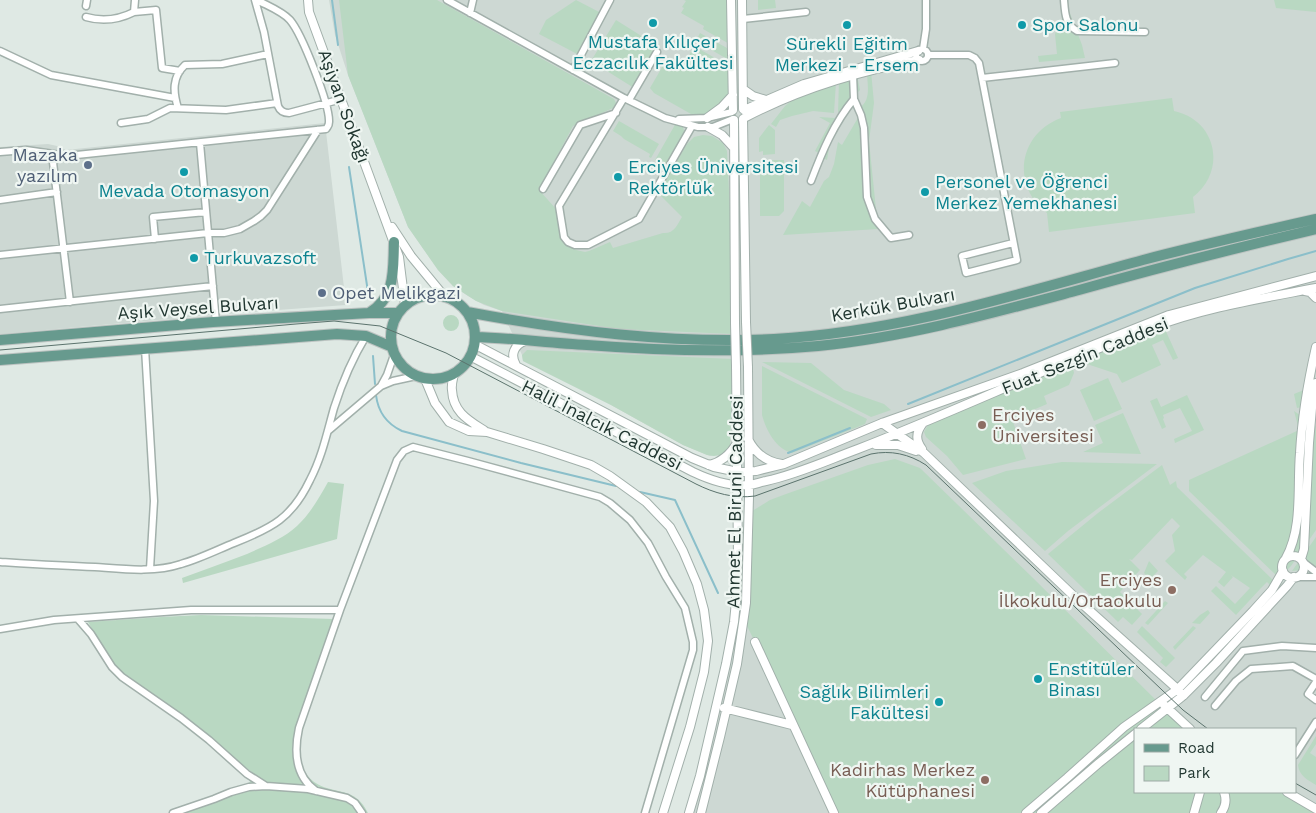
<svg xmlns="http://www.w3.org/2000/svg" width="1316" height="813" font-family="'Work Sans',sans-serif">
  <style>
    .built { fill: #cdd8d3; fill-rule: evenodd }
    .green { fill: #b9d8c2 }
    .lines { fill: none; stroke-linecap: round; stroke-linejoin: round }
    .stream { stroke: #8bbfca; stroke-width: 2 }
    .minor-casing { stroke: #a2b0ab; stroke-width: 9 }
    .tertiary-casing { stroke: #a2b0ab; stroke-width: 10 }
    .primary-casing { stroke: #bcc3c1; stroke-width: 12 }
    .minor { stroke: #fff; stroke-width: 6 }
    .tertiary { stroke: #fff; stroke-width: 8 }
    .primary { stroke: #679a8e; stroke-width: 10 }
    .tram { stroke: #5b736d; stroke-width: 1 }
    .tertiary-bridge-casing { stroke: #a2b0ab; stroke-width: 10; stroke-linecap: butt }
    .tertiary-bridge { stroke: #fff; stroke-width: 8 }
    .culture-dot { fill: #0f9aa8; stroke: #eff6f2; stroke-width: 2 }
    .service-dot { fill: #5c6f8a; stroke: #eff6f2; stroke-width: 2 }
    .education-dot { fill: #8d6e63; stroke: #eff6f2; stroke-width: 2 }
    .labels { text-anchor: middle; stroke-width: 4.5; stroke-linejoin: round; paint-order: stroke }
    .culture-label { font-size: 18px; fill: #0d838f; stroke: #eff6f2; text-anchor: start }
    .street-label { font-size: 18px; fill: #213731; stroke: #eff6f2 }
    .service-label { font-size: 18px; fill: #4e5e75; stroke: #eff6f2; text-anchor: end }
    .education-label { font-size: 18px; fill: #785e54; stroke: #eff6f2; text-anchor: end }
  </style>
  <rect width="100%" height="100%" fill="#dfe9e4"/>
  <path class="built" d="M329,0H1316V813H687L747,603L748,563L745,481L720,455L710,456L683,445L611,405L523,361L522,355L502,311L484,305L468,296L453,286L438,270L408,227L348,75L335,35ZM1135,729H1295V792H1135Z
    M325,123L346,305L225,314L0,334V147L48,144L57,146L66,150Z"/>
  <path class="green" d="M339,0H437L614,99L616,103L613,108L573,126L539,190L557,210L568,245L572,248L576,250L585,252L589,251L610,242L613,248L663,233C674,234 677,225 682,217L658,193L687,144L694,137L703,135L712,136L723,143L727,151L733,269V334L619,329L502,311L476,301L453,286L438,270L408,227L348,75Z
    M576,0L603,14L581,56L539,34L546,20Z
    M684,0H735V46H733L703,29L704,26L681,13L684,8L682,7L686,1Z
    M758,0H775L776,8L758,10Z
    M1274,0H1316V12L1276,8Z
    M1068,8L1082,45L1085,58L1039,62L1038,56L1057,54L1055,34Z
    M616,20L659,47L634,88L591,61Z
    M700,33L736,53V62L734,63L696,41Z
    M694,46L736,70V119L720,121L691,114L654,93L650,88L668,57L684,65Z
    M871,71L874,103L869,141L878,229L783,235L802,201L810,207L824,181L829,177L834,164L838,142L842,145L862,111L859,108C872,100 867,84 867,72Z
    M857,75L860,90L838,113L839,81Z
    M836,82L834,113L813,111L792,116L780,120L776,127L771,124L785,106L794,99Z
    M1172,98L1174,111C1217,120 1227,171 1193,197L1195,213L1049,232L1047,213C1011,186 1018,134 1061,118L1060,112Z
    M819,117L835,118L826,135L831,137L827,160L821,157L823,155L815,151L830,123Z
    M619,121L659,144L651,158L649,157L650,154L624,139L621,136L613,131Z
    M676,123L683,127L685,133L666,166L655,160Z
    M769,125L775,130V154L763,155V151L759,152V138Z
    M764,160H784V211L779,216H760V170L764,165Z
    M443 323a8 8 0 1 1 16 0a8 8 0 1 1-16 0Z
    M1164,327L1178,358L1173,360L1163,340L1152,345L1161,365L1122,383L1117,374L1078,361Z
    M527,350L733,359L730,445L726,451L720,455L714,456L707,455L683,445L611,405L523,361L522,355Z
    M762,362L811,363L844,390L884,404L891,410L871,417Z
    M1066,365L1073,368L1074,373L1069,385L1044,396L1047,404L1012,419L1026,459L963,475L947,456L926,437L924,432L928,425L988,398Z
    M762,366L867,419L865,424L792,453C776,449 766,430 762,415Z
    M1108,378L1122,409L1094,421L1080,390Z
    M1316,385V404L1297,408L1294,394Z
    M1187,395L1204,430L1175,443L1174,439L1192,431L1180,408L1163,415L1164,418L1163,419L1166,427L1162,429L1150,401L1157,398L1161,407Z
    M1294,411L1316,426V530L1291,566L1279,578L1189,491V480L1299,430Z
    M1123,413L1141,454L1083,452L1103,443L1095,425Z
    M895,459L920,468L1032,577L1169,713L1188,729H1135V792H1286L1316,809V813H834L766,664L744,620L749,513L770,500L786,494L868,465Z
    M1062,462L1157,464L1068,531L1045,551L972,483L1006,471Z
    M1162,465L1170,485L1176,481L1177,487L1275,582L1271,586L1267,582L1261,588L1236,615L1211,591L1216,586L1235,604L1250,588L1231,575L1233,577L1224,587L1218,582L1226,572L1203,555L1184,574L1187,577L1185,580L1165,561L1175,551L1172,535L1180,526L1172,518L1132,560L1129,559L1140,570L1120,592L1142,614L1132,625L1123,617L1118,622L1048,554L1098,513Z
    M328,482L344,484L337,539L183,583L182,578C204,570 226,562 247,554C264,546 283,539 297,526C310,514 319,498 328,482Z
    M1316,537V568L1292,571Z
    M1149,561L1158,571L1150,579L1144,573Z
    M1165,601L1168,603L1148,625L1145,623Z
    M1208,610L1210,613L1200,624L1192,623L1200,615Z
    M201,615L334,619L295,733C291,747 292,760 298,774L305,772C323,800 353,780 368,813H168L248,785L250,781L248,778L253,773L145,690C116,674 104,650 88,622L161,617Z
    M1142,626L1175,658L1166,667L1160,662L1163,658L1137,632Z
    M1193,626L1196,628L1175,650L1173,647Z
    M1316,736V744L1310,753L1316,757V785C1308,780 1299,776 1298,765Z"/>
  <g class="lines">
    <path class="stream" d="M332,0L338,45
      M349,167L368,292
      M373,356L375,384
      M376,395C378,412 387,424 402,431L521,463L616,486
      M908,404L1195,288L1288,259L1316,251
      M788,453L850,428
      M640,492L675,500L718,593"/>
    <defs>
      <path id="minor" d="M135,0L134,12L156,10L162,68L180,71
        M255,0L264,32L278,106C280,111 284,113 289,113L342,99
        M447,0L624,98L665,118L698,127H713L733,119
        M1064,0C1065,13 1065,24 1077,31L1145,32
        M86,6L87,0
        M470,13L473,0
        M86,17C103,22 118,20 134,12
        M743,19L806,12
        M923,49L926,29V0
        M916 55a6 6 0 1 1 12 0a6 6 0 1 1-12 0Z
        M0,51L51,75L175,98
        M928,55H969L975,58L979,63L1017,260L966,273L962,256L1013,243
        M573,70L610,0
        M853,75L854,99L861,115L864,128L867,197L875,219L891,238L909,235
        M982,78L1115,63
        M624,98L559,206L564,237L568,242L575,245H588L639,219L692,126
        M629,100L657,52
        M178,108C173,92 172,77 185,65L222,64L268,54
        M679,119L707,118L732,112
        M121,123L148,119L170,108L226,110L277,103
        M200,143L216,322
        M0,152L26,150L67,156L326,129C328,126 329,126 329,122C330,105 302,34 290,20C282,11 268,6 257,0
        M52,154L70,302
        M811,181C822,152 834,123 854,99
        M543,189L580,125L616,113
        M0,200L57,192
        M155,239L153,217L206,212
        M0,255L208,233H224L240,229L254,221L261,216L267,210L318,130
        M0,309L213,286
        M145,348L154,501L150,569
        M381,386L387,375L394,355
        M328,431L381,386L393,381L416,376
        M0,562C32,564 63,566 95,567C123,569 154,573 181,564C199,559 217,550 234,543C272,528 292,518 310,480C322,457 327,433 334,408C342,383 352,359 366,336
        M1303,562L1316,572
        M1297,577H1316
        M78,619L91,634L112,667L122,677L181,718L209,740L247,774L266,786
        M0,629L54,620L191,610H340
        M1316,682L1308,694L1316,700
        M1205,697L1243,651L1282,646L1316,648
        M1215,706L1236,681L1251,669L1293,666L1316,679
        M1295,755L1316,722
        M316,791C295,776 294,751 299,728L340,610L397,460L404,451L413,447L468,461L600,497L610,503L630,520L648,543L666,577L685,608L693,642V650L645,813
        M173,813L214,799L231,792L249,787L266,786L308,789L347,798L355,803L362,813"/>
      <path id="tertiary" d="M308,0L309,12L399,257L405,305
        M731,0L733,110
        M742,0L743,109
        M743,89L753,96L766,100
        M744,110L804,84L918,51
        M707,118L722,107L733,95
        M744,118C799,89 858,71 919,60
        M743,119L746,322
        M734,120L735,323
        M708,127L722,135L734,148
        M392,227L411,256L444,296
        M1305,291L1310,292L1316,298
        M474,344L692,458L714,467L738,472L756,471L784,464L882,423L1023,373L1169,315L1316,276
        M470,356L693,472C710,480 729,487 748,485C754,485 760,482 766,481C798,474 828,460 858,449C956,411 1050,366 1148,329C1202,308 1259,299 1316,288
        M516,365C510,355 514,345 525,341
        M454,374C453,379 451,385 452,390C453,412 468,420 485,431
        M425,379L435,403L449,422L469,431L487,432L543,449L591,465L610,476L646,502L670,527L683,551L697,584L704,610L708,641L704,672L690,727L663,813
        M882,423L924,453L1080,602L1184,695
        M748,439C755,453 767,462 782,464
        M876,445H898L916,451
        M922,449C915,440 916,432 923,423
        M709,465C722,462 730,455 737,443
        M1282 567a11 11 0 1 1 22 0a11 11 0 1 1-22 0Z
        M1286,558C1303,527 1297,487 1300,453C1302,417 1308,382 1316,347
        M1301,559L1304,549L1309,443L1312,408L1316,383
        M755,642L834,813
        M1164,705L1190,729
        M724,708L792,725
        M1141,729L1184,695L1216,663L1287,586L1294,577
        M1287,792L1316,809
        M689,813L700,776L726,664L734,622L736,601L738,559L736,366
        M701,813L720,737L737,664L746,603L749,497L748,367
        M1026,813L1067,778L1124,727L1178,689L1253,611L1272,590L1283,571
        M1041,813L1099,763L1135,734
        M1194,813L1200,792
        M1221,813C1226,806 1227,800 1224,792"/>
      <path id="primary" d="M391 337a42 42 0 1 1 84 0a42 42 0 1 1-84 0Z
        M467,312C569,331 670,344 774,339C901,332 1021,293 1143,260C1200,245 1258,232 1316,219
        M369,313C396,297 393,270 394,242
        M475,337C512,338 549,343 587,345C664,351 741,353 818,346C907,337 993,313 1079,290C1157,268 1236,248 1316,229
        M0,340L213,322L369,313H398
        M0,360L337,334L366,336L392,347"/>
    </defs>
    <use href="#minor" class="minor-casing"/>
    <use href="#tertiary" class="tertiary-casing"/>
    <use href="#primary" class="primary-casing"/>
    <use href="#minor" class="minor"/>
    <use href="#tertiary" class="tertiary"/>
    <use href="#primary" class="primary"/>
    <path class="tram" d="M0,350L296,324L334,321L380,326L446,353L696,484C714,493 734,499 755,496L871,454C891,450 909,454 926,465L1183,710L1208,729
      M1295,783L1316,795"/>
    <defs>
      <path id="tertiary-bridge" d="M746,322L748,367
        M735,323L736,366"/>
    </defs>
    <use href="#tertiary-bridge" class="tertiary-bridge-casing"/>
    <use href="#tertiary-bridge" class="tertiary-bridge"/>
  </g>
  <g class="culture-dot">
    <circle cx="653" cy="23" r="5"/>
    <circle cx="847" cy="25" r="5"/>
    <circle cx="1022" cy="25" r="5"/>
    <circle cx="184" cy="172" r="5"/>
    <circle cx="618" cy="177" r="5"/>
    <circle cx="925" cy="192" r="5"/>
    <circle cx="194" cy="258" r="5"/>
    <circle cx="1038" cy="679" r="5"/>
    <circle cx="939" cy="702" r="5"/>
  </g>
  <g class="service-dot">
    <circle cx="88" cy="165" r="5"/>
    <circle cx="322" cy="293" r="5"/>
  </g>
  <g class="education-dot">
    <circle cx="982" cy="425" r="5"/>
    <circle cx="1172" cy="590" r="5"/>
    <circle cx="985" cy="780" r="5"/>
  </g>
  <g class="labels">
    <g class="culture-label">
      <text x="1032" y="31">Spor Salonu</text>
      <text x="653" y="48" text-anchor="middle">Mustafa Kılıçer<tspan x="653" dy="21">Eczacılık Fakültesi</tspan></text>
      <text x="847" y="50" text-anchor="middle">Sürekli Eğitim<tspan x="847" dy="21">Merkezi - Ersem</tspan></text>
      <text x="628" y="173">Erciyes Üniversitesi<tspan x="628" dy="21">Rektörlük</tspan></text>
      <text x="935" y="188">Personel ve Öğrenci<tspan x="935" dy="21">Merkez Yemekhanesi</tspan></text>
      <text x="184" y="197" text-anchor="middle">Mevada Otomasyon</text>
      <text x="204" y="264">Turkuvazsoft</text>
      <text x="1048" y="675">Enstitüler<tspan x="1048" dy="21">Binası</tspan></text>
      <text x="929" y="698" text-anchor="end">Sağlık Bilimleri<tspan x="929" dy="21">Fakültesi</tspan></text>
    </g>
    <g class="street-label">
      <text transform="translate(344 106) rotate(70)" y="6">Aşiyan Sokağı</text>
      <text transform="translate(893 305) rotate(-10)" y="6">Kerkük Bulvarı</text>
      <text transform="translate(198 308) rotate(-4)" y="6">Aşık Veysel Bulvarı</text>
      <text transform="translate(1085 356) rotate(-22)" y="6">Fuat Sezgin Caddesi</text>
      <text transform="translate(602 425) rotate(27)" y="6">Halil İnalcık Caddesi</text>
      <text transform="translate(735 502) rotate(-89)" y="6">Ahmet El Biruni Caddesi</text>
    </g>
    <g class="service-label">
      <text x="78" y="161">Mazaka<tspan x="78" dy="21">yazılım</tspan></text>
      <text x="332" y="299" text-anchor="start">Opet Melikgazi</text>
    </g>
    <g class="education-label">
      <text x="992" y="421" text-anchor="start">Erciyes<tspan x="992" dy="21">Üniversitesi</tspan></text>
      <text x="1162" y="586">Erciyes<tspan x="1162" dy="21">İlkokulu/Ortaokulu</tspan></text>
      <text x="975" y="776">Kadirhas Merkez<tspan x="975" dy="21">Kütüphanesi</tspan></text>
    </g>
  </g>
  <rect x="1134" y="728" width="162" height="65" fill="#eff6f2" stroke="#9daaa5"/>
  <rect x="1144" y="744" width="25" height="8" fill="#679a8e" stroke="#9daaa5"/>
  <text x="1178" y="753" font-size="15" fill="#213731">Road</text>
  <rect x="1144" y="766" width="25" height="15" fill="#b9d8c2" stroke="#9daaa5"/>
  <text x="1178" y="778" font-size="15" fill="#213731">Park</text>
</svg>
